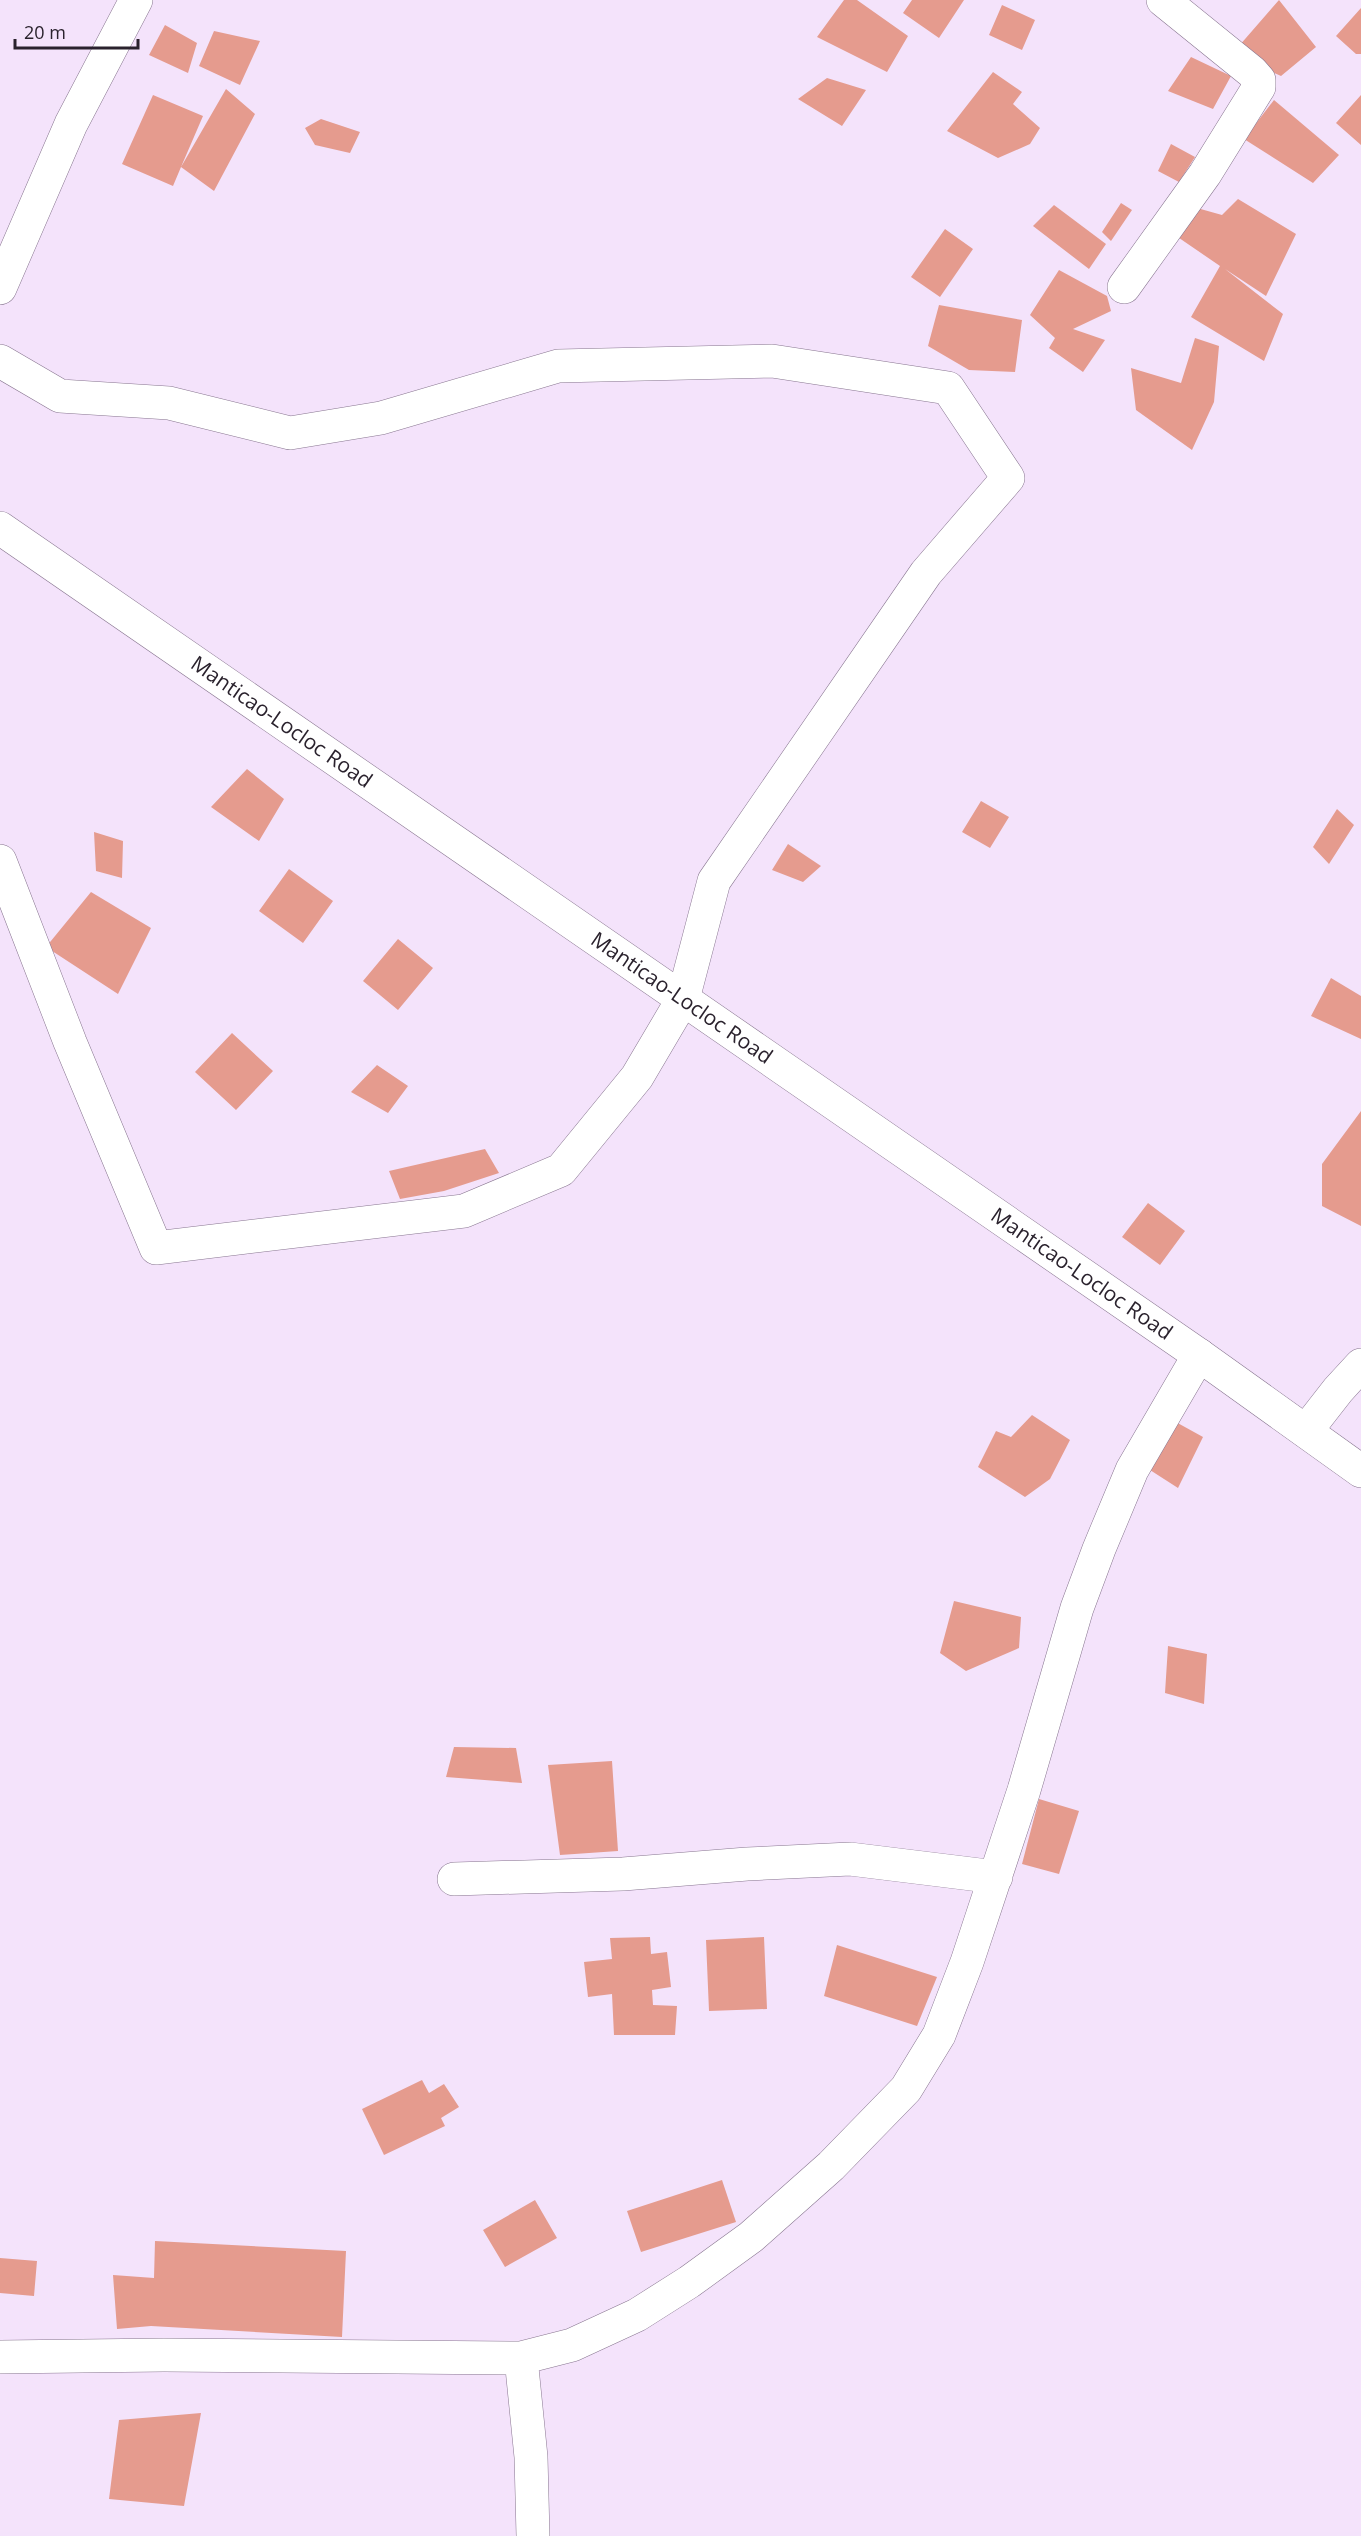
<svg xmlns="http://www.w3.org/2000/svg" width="1361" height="2536" font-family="'Open Sans',sans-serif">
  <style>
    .building { fill: #e59b8e }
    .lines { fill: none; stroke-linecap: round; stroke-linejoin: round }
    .minor-casing { stroke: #887690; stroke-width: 34 }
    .tertiary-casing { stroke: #887690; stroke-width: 34 }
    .minor { stroke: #fff; stroke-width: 33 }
    .tertiary { stroke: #fff; stroke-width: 33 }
    .labels { text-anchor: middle; stroke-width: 5; stroke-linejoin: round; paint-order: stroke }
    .street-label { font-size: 21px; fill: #2a222d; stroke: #f4e3fb }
  </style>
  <rect width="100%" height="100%" fill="#f4e3fb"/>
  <path class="building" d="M844,0H857L908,36L887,72L817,37Z
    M912,0H964L939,38L903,13Z
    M1279,0L1316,47L1281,76L1232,54Z
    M1002,5L1035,20L1022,50L989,35Z
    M1361,8V54H1356L1336,36Z
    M165,25L197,43L188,73L149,55Z
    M214,31L260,41L240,85L199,66Z
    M1191,57L1231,76L1213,109L1168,91Z
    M993,72L1022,92L1013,104L1040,128L1030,144L998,158L947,131Z
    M827,78L866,90L842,126L798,99Z
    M226,89L255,114L214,191L181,167L173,186L122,164L153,95L203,116L181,167Z
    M1361,95V145L1336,123Z
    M1274,100L1339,155L1313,183L1244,139Z
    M321,119L360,132L350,153L315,145L305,128Z
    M1171,144L1195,157L1179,182L1158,171Z
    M1238,199L1296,234L1266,296L1225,269L1283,314L1264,361L1191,317L1220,266L1166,229L1197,208L1222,215Z
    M1121,203L1132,210L1111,241L1102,232Z
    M1054,205L1106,244L1089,269L1033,226Z
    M945,229L973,249L940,297L911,277Z
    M1059,270L1107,296L1111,311L1073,329L1105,340L1083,372L1049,348L1055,338L1030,315Z
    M939,305L1022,320L1015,372L969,370L928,346Z
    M1195,338L1219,346L1214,402L1192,450L1136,410L1131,368L1181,383Z
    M247,769L284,799L259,841L211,807Z
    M981,801L1009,817L990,848L962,832Z
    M1337,809L1354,825L1329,864L1313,847Z
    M94,832L123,841L122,878L96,871Z
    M788,844L821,866L803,882L772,870Z
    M289,869L333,901L303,943L259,911Z
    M91,892L151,928L118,994L46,947Z
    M398,939L433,968L398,1010L363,981Z
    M1331,978L1361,996V1039L1311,1016Z
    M232,1033L273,1071L236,1110L195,1072Z
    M377,1065L408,1086L388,1113L351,1092Z
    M1361,1111V1226L1322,1206V1164Z
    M485,1149L499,1173L444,1191L400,1199L389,1171Z
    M1148,1203L1185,1231L1160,1265L1122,1237Z
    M1032,1415L1070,1440L1050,1479L1025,1497L978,1467L996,1431L1011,1437Z
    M1174,1421L1203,1437L1178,1488L1150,1470Z
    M954,1601L1021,1617L1019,1648L966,1671L940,1653Z
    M1168,1646L1207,1654L1204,1704L1165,1693Z
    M454,1747L516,1748L522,1783L446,1777Z
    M612,1761L618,1851L560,1855L548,1765Z
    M1039,1799L1079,1811L1059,1874L1022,1864Z
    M650,1937L651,1954L667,1952L671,1987L652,1990L653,2005L677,2006L675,2035H614L612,1994L588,1997L584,1962L612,1959L610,1938Z
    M764,1937L767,2009L709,2011L706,1940Z
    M837,1945L937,1977L917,2026L824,1996Z
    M422,2080L429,2093L444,2084L459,2107L441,2118L445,2126L384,2155L362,2109Z
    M722,2180L736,2222L641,2252L627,2211Z
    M535,2200L557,2238L505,2267L483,2230Z
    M155,2241L346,2251L342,2337L151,2326L117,2329L113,2275L154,2278Z
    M0,2258L37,2261L34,2296L0,2293Z
    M201,2413L184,2506L109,2499L119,2420Z"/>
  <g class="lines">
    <defs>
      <path id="minor" d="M1124,287L1205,174L1259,87V80L1252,72L1163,0
        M0,288L71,124L136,0
        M0,361L60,396L169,403L290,433L381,418L558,366L772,361L948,388L1008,478L926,573L714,881L683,999L637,1077L561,1170L464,1211L156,1248L70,1042L0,861
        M1306,1431L1338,1390L1361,1365
        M454,1879L623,1874L747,1864L850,1859L996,1877
        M0,2357L164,2355L521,2358L572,2345L637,2315L689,2282L751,2237L831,2166L906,2089L939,2035L967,1962L1024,1790L1077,1608L1099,1549L1132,1470L1199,1355
        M521,2358L531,2457L533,2536"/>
      <g id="tertiary">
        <path id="s1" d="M0,528L1199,1355L1361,1471"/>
      </g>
    </defs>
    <use href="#minor" class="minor-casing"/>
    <use href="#tertiary" class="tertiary-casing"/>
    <use href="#minor" class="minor"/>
    <use href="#tertiary" class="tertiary"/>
  </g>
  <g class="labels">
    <g class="street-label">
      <text dy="7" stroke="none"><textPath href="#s1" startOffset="342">Manticao-Locloc Road</textPath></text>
      <text dy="7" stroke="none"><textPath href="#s1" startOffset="828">Manticao-Locloc Road</textPath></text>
      <text dy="7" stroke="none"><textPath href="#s1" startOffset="1314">Manticao-Locloc Road</textPath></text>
    </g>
  </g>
  <path d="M15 39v9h123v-9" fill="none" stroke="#2a222d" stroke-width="3"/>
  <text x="24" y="39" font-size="18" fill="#2a222d" stroke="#f4e3fb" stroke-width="4.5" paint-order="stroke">20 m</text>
</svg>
